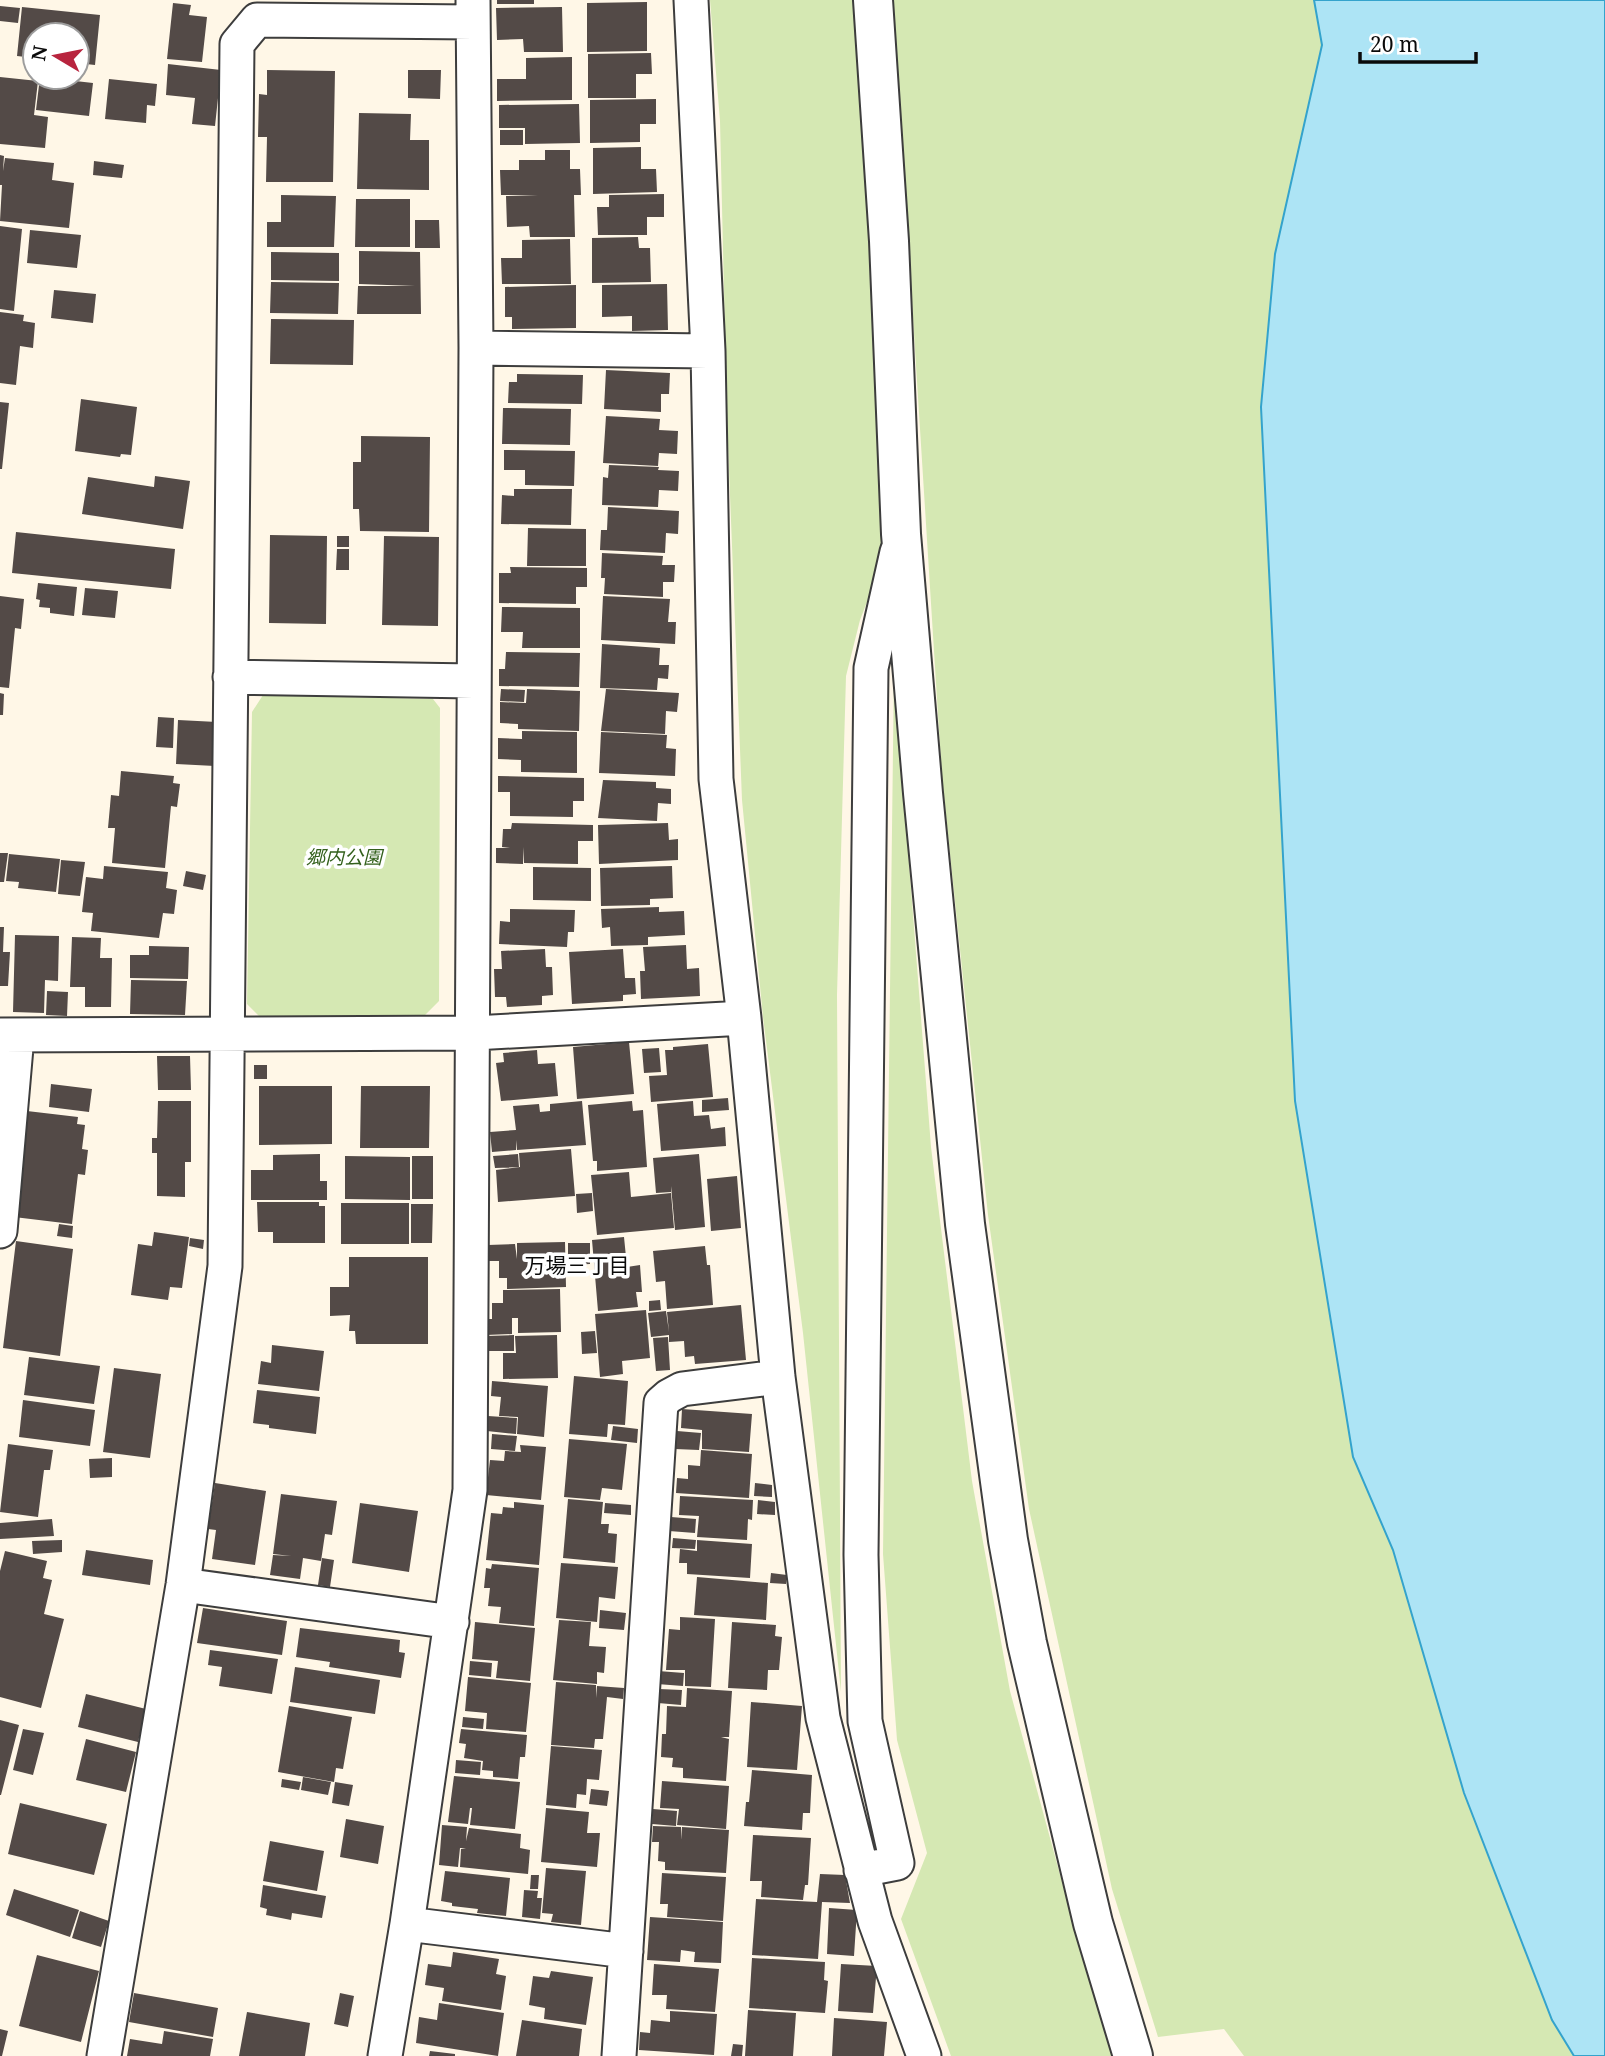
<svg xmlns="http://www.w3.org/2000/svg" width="1605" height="2056" font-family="'Noto Serif','Noto Sans JP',serif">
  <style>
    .green { fill: #d5e8b3 }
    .water { fill: #ade4f5; stroke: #34a3cc; stroke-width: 2 }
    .building { fill: #534a47 }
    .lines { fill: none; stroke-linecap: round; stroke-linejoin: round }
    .minor-casing { stroke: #3d3d3d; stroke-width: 37 }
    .tertiary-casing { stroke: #3d3d3d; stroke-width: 42 }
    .minor { stroke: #fff; stroke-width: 33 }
    .tertiary { stroke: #fff; stroke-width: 38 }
    .labels { text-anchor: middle; stroke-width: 7; stroke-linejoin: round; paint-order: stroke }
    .park-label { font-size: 19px; font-style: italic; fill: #33601c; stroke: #fff }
    .neighbourhood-label { font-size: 21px; fill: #0a0a0a; stroke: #fff }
  </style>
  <rect width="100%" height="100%" fill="#fff7e7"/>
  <path class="green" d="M710,0H863L889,545L860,620L846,676L837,995L841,1692L803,1333L763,1017L742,800L727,419L720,121Z
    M893,0H1314L1322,45L1275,254L1261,407L1295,1101L1353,1457L1393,1550L1464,1793L1552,2020L1574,2056H1244L1224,2029L1158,2037L1112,1889L1029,1509L988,1215L942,778Z
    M894,669L931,1147L972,1481L1010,1691L1065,1893L1114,2056H951L901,1919L927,1853L897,1740L883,1554Z
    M263,695L433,699L440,708L439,1001L425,1015L262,1019L247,1004L252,712Z"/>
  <path class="water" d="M1314,0H1605V2056H1574L1552,2020L1464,1793L1393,1550L1353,1457L1295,1101L1261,407L1275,254L1322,45Z"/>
  <path class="building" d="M497,0H534V4H497Z
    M647,2V51L587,52V3Z
    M173,3L191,5L189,15L207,17L202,62L167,59Z
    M0,6L20,8L18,23L0,21Z
    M22,7L100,15L95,65L77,63V35H35V58L17,56Z
    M562,7L563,52H524L523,39L497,40L496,8Z
    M651,53L652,74H636V98H588V54Z
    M572,57V100L497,101V79H526V58Z
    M168,64L221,70L215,126L192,124L195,98L166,95Z
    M267,70L335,71L333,182H266L267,137H258L259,94L267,95Z
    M408,70H441L440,99L408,98Z
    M0,77L38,81L34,115L48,117L45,148L0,144Z
    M40,77L93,83L89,116L36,110Z
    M109,79L157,84L155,106L147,105L146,123L105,119Z
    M656,99V124H640V142L590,143V100Z
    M579,104L580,143L525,144V128H499V105Z
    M359,113L411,114L410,140H429V190L357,189Z
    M500,130H523V145H500Z
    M641,147V169H656L657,192L593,194V148Z
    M545,150H570V169H580L581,195H574L575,237H530L529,226L507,227L506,196L538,195H501L500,170H519V160H545Z
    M0,155L4,156L3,171L5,158L54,163L52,180L74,183L69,228L0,221L2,185H0Z
    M94,161L124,165L122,178L93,175Z
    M664,194V217H647V235H598L597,207H609V195Z
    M281,195L336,196L334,247H267V222H281Z
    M356,199H410V247H355Z
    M415,220H439L440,248H415Z
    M0,226L22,229L14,311L0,309Z
    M30,230L81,235L77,268L27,263Z
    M638,237L639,248H650L651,282L592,283V238Z
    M570,239L571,284H502L501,258H522V240Z
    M359,251L420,252L421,314H357L358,286H415L359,284Z
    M271,252L339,253V281L271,280Z
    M271,282L339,283L338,314L270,313Z
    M667,284L668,330L632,331V316L602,317V285Z
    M576,285V328L512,329V317H505V287Z
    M54,290L96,294L93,323L51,318Z
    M0,312L24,315L23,321L35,323L33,348L20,346L16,385L0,383Z
    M271,319L354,320L353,365L270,364Z
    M606,370L670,373L669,394H661V412L604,409Z
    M517,374L583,375L582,404L508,403L509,382H517Z
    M81,399L137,407L131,455L121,454L120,457L75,451Z
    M0,402L9,403L2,469H0Z
    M503,408L571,409L570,445L502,444Z
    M606,416L660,419L659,430L678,431L677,454L659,453L658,466L603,463Z
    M361,436L430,437L429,532L360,531L359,509H353V462H361Z
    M504,450L575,451L574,486L525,485V470H504Z
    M609,465L659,467L658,470L679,471L678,491L659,490L658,507L602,505L603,477L608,478Z
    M155,476L190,481L183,529L82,514L88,477L154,487Z
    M514,489H572L571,525L501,524L502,495L514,496Z
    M608,507L679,511L678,534L666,533L665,553L600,550L601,530H607Z
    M528,528L586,529V566H527Z
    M16,532L175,549L171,589L12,573Z
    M270,535L327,536L326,624L269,623Z
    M337,536H349V547H337Z
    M384,536L439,537L438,626L382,625Z
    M337,549H349V570H336Z
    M602,553L663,556L662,565H675L674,582H663V597L604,594L605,578H601Z
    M510,567L587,568V587H576V604L499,603V573H511Z
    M38,583L77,587L74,616L50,613V608L39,607L40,600L36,599Z
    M85,588L118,591L115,618L82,615Z
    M0,596L24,599L21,629L15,628L9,688L0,687Z
    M603,596L670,599L668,622H676L675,644L601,640Z
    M502,607L580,608V648H522L523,632H501Z
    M602,644L660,648L659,665H669L668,679L658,678L657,690L600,688Z
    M506,652L580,653L579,687L499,686V669H505Z
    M501,689L525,690L524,702L500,701Z
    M527,689L580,691L579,731L518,729V724L500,723V702L526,703Z
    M606,689L679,693L677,712L666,711L665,734L601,731Z
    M0,693L4,694L3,715H0Z
    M158,717L174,718L173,748L156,747Z
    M178,720L217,722L215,766L176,764Z
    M522,731L577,732V773L521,772V760L498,759V738L522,739Z
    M601,732L667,735L666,748L676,749L675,776L599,773Z
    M121,771L174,776L173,783L180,784L177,807L171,806L165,868L112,863L115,828H108L111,795L119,796Z
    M498,776L584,778V801H573V817L510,816V792H498Z
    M603,780L656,782V788L671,789V804L658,803L657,821L598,818Z
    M512,823L593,825V841H578V864L524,863L523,847V864L496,863V848H510L502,847L503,829H511Z
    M668,823L669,840L678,839V860L599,864L598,825Z
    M0,853H8L4,882H0Z
    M9,854L60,859L56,892L18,888L19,882L6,881Z
    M61,860L85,862L80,896L58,894Z
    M104,866L168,872L166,888L177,890L174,914L163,913L159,938L91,931L93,913L82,912L86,877L103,879Z
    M672,866L673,898L650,899V905L601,906L600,868Z
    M533,867L591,868V901L533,900Z
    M186,871L206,875L203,890L183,886Z
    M659,907V912L684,911L685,935L648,937V945L611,946L610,927L602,928L601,909Z
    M510,909L575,910L574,932H568L567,947L499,944L500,921L510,922Z
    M0,927H4L3,952H10L8,986H0Z
    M15,935L59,936L58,981L45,980L44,1013L13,1012Z
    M72,937L101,938L100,958H112L111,1007H85V987H70Z
    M686,945L687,969L699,968L700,996L641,999L640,971H645L643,947Z
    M149,946L189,947L188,979L130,978V955H149Z
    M545,949L546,967H552L553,995L542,996V1005L507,1007L506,997H495L494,969H502L501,951Z
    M623,949L625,978H635L636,994L623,995V1001L572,1004L569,952Z
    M131,980L187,981L185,1015L130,1014Z
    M47,991L68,992L67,1016L46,1015Z
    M629,1042L634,1094L577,1099L573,1047Z
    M708,1044L713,1097L651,1102L649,1076L667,1075L665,1050H673V1047Z
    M659,1048L661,1072L644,1073L642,1049Z
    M537,1050L538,1064L555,1063L558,1096L501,1101L496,1063L504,1062L503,1053Z
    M157,1056H190L191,1090H158Z
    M254,1065H267V1079H254Z
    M51,1084L92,1089L89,1112L49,1107Z
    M259,1086H332V1144L259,1145Z
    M361,1086H430L429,1148H360Z
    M728,1098L729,1110L702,1112V1100Z
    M158,1101H191V1162H185V1197L157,1196V1153H152V1138H157Z
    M582,1101L586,1145L517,1150L516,1140V1150L492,1152L490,1132L516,1130L513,1106L539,1104L540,1112L550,1111V1104Z
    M632,1101L633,1111L643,1110L647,1167L597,1171V1161H593L588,1105Z
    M693,1101L694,1116L709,1115L711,1129L725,1127L726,1146L661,1151L657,1104Z
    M27,1111L78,1117L77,1124L85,1125L82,1149L88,1150L85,1175L78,1174L72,1224L14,1217Z
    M571,1149L575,1196L498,1202L496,1170L520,1167L519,1153Z
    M320,1154V1181H327V1200H251V1170H273V1155Z
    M518,1154L519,1167L495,1168L493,1156Z
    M699,1154L705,1227L675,1230L671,1186V1192L656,1193L653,1158Z
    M345,1156L410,1157V1200L345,1199Z
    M412,1156H433V1199H412Z
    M629,1172L631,1197L671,1193L674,1228L597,1235L591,1175Z
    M737,1176L741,1228L711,1231L707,1179Z
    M592,1193L593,1211L577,1213L576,1194Z
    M257,1202H319V1206H325V1243H273V1232H258Z
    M341,1203H409V1244H341Z
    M411,1204H433L432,1243H411Z
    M59,1224L73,1226L72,1238L57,1236Z
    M154,1232L189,1237L182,1288L170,1287L168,1300L131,1295L138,1244L152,1246Z
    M624,1237L627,1267L640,1265L642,1292H636L638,1307L598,1311L592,1240Z
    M190,1238L204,1240L203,1249L189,1246Z
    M16,1241L73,1249L60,1356L3,1348Z
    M565,1242L566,1287L507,1289V1278H499V1261H489L488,1245L515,1244L517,1259V1243Z
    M568,1243H590V1264L568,1265Z
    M705,1246L707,1265H710L713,1305L667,1309L665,1281L656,1282L653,1251Z
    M349,1257H428V1344H356L355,1331H349L350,1315L330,1316V1287H349Z
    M560,1289L561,1332L518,1333V1318H512V1334L486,1335V1319H492V1303H503V1290Z
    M660,1300L661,1310L649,1311V1301Z
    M741,1305L746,1360L695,1364L694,1356L685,1357L684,1341L669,1342V1335L651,1337L648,1313L666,1311L669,1332L667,1312Z
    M646,1310L650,1358L622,1361L623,1374L600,1377L595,1314Z
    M595,1331L597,1353L582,1354L581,1332Z
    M514,1335V1351H487L486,1336Z
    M557,1335L558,1378L503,1379V1353H516L515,1336Z
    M668,1337L670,1370L656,1371L653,1338Z
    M272,1345L324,1351L319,1391L258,1384L261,1361L271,1363Z
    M29,1357L100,1366L94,1404L24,1395Z
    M114,1368L161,1374L150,1458L103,1452Z
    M574,1376L628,1381L625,1425L608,1424L607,1437L569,1434Z
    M492,1381L548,1386L544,1437L517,1434L518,1417L499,1416L501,1397L491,1396Z
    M257,1390L320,1397L316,1434L269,1428V1425L253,1423Z
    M23,1400L95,1410L90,1446L19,1437Z
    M682,1409L752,1414L749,1452L702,1449V1430L681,1428Z
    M488,1416L517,1418L516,1434L487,1431Z
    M613,1426L638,1429L637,1443L611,1440Z
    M677,1431L701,1433L699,1450L675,1449Z
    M492,1434L517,1436L515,1451L491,1449Z
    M569,1439L627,1444L622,1490L602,1488L600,1500L564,1497Z
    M8,1444L53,1450L50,1470H44L38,1517L0,1512Z
    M520,1445L546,1447L541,1500L486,1495L490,1460L504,1461L505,1451L521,1452Z
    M701,1450L752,1454L749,1498L676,1493L677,1478L688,1479V1465L700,1466Z
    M112,1458V1477L90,1478L89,1459Z
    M215,1483L266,1491L255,1565L212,1559L216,1530L208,1529Z
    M755,1483L772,1485V1497L754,1496Z
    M281,1494L337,1501L332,1535L325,1534L321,1561L303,1558L300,1579L270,1575L273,1555L291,1556L273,1554Z
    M680,1496L753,1500L752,1520L748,1519L747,1540L697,1537L699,1516L679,1515Z
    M568,1499L603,1502L601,1524H609L608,1533L617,1534L615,1563L563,1558Z
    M758,1500L775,1502V1515L757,1514Z
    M514,1502L544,1505L539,1565L486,1560L491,1513L502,1514L503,1507L514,1508Z
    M360,1503L418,1511L409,1572L352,1563Z
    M605,1503L631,1505V1515L604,1513Z
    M671,1517L696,1519L695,1533L669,1531Z
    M52,1519L54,1536L0,1539V1523Z
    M673,1538L696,1540L695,1549L672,1548Z
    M62,1540V1552L33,1554L32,1541Z
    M697,1540L752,1544L750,1578L687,1574V1563H679L680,1549L697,1551Z
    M86,1550L153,1560L150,1585L82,1575Z
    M5,1551L47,1561L43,1578L52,1580L44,1614L64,1619L41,1708L0,1697V1571Z
    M322,1558L334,1560L330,1587L318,1585Z
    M561,1563L618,1567L615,1599L599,1597L597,1622L556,1618Z
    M492,1564L539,1568L534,1626L499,1623L501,1607L488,1606L490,1588H484L486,1568L491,1569Z
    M771,1573L787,1575L786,1584L770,1583Z
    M697,1577L768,1583L766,1620L694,1615Z
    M203,1608L287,1621L282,1655L197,1643Z
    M600,1610L626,1613L624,1630L599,1628Z
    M680,1617L715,1619L711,1687L685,1686V1670H666L669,1629L680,1630Z
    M559,1620L591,1622L589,1646L606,1647L604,1673L597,1672V1684L553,1680Z
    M475,1622L535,1628L530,1681L496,1678L498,1661L472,1659Z
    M732,1622L776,1625L775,1636L782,1637L779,1670H768L767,1690L728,1688Z
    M300,1628L400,1640L399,1652L405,1653L401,1678L329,1667L330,1662L296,1657Z
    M210,1650L278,1659L272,1694L219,1686L222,1667L208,1665Z
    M470,1661L492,1663L491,1677L469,1675Z
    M295,1667L380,1680L375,1714L290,1702Z
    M658,1671L684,1673L683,1686L657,1684Z
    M468,1677L531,1683L526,1732L486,1729L487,1713L465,1711Z
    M556,1682L596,1685V1698L597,1686L624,1688L623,1699L607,1697L603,1739H595L594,1748L551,1745Z
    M687,1688L732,1691L729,1737H721L729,1739L726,1781L683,1778V1768L672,1767L673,1758L661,1757L662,1734H666L667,1706L686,1707Z
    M659,1689L682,1690L681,1705L658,1703Z
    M86,1694L146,1709L138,1742L78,1727Z
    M751,1702L802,1706L797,1770L747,1767Z
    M289,1706L352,1717L343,1769L336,1768L334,1782L278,1772Z
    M463,1717L484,1719L483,1729L462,1727Z
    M0,1720L19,1725L1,1795H0Z
    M23,1729L44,1733L33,1775L13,1770Z
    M461,1729L527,1735L525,1757H520L518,1779L493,1777V1771L482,1770L483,1761L464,1758L466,1744L459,1743Z
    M86,1739L136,1752L126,1792L76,1780Z
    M551,1746L602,1750L599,1780L587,1779L586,1795L577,1794L576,1808L546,1805Z
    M456,1760L481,1762L480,1775L455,1773Z
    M752,1770L812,1775L810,1813H803L802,1830L744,1826L746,1802H749Z
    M454,1776L520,1782L515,1829L470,1825L472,1808H470L468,1824L448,1822Z
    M303,1777L331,1782L328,1795L301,1790Z
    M282,1779L301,1782L299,1790L281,1787Z
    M662,1781L729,1786L726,1829L677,1825L679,1809L660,1808Z
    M335,1782L353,1785L349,1806L332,1803Z
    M591,1789L609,1791L607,1806L589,1804Z
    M20,1803L107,1824L94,1875L8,1854Z
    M546,1808L589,1812L587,1833H600L597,1867L541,1862Z
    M653,1809L677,1811L676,1826L652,1824Z
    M346,1819L384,1826L378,1864L340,1857Z
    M442,1825L467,1827L466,1841L469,1828L521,1834L520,1848L530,1850L528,1874L460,1867L461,1849L466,1848H460L458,1867L439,1865Z
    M653,1826L681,1827V1840L682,1827L729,1830L726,1873L665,1870V1862L658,1861L659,1842H652Z
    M753,1835L811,1838L808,1885H805L803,1900L761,1897L762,1881H750Z
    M270,1841L324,1851L317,1891L263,1881Z
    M546,1868L586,1871L581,1925L551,1922L553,1914L542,1913Z
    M445,1871L510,1878L506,1916L477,1913L478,1909L452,1906V1903L441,1901Z
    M662,1873L726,1877L723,1921L667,1917L668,1904H660Z
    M820,1874L845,1875L850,1903L822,1902L818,1959L752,1955L756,1899L817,1902Z
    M531,1875H539L538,1889H530Z
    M263,1885L326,1896L322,1918L292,1913L291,1920L266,1915L267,1909L260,1907Z
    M14,1889L79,1910L70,1937L6,1915Z
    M524,1890L538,1891L537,1898H542L540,1919L522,1917Z
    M829,1908L857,1910L854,1956L827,1954Z
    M80,1911L109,1921L101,1947L72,1938Z
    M650,1917L723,1922L721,1963L694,1962L695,1952L681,1950L680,1962L647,1960Z
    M453,1952L499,1959L496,1974L506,1976L501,2010L442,2001L444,1988L425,1985L428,1964L451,1967Z
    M37,1955L99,1971L81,2042L19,2026Z
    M752,1958L825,1962L824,1980L828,1981L825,2013L749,2008Z
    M654,1964L719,1969L715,2012L666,2009L667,1995H652Z
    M841,1964L877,1966L873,2013L838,2011Z
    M551,1971L593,1977L586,2025L544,2019L545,2008L529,2005L533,1976L549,1978Z
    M134,1993L218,2008L213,2037L129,2022Z
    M340,1993L354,1996L348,2027L334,2024Z
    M439,2003L504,2013L498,2056L416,2043L419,2017L437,2020Z
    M748,2010L796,2013L793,2056H745Z
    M670,2011L717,2014L714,2055L639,2050L640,2032L650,2033L651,2020L670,2022Z
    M247,2012L310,2023L305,2056H239Z
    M834,2018L887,2022L884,2056H832Z
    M522,2020L582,2029L579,2056H516Z
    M0,2029L8,2031L2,2056H0Z
    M164,2031L213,2039L210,2056H127L130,2039L162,2044Z
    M733,2044L743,2045L742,2056H731Z
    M430,2051L455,2054V2056H429Z"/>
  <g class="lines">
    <defs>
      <path id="minor" d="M691,0L708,351L716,779L744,1018L778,1377L823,1718L875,1921L924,2056
        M476,348L708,351
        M230,677L473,681
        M0,1035L474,1033L744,1018
        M0,1231L17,1036
        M183,1585L452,1622
        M861,1870L897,1863L865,1721L861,1555L871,668L897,552
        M407,1924L626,1951
        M104,2056L183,1585L225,1266L237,44L257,20L473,22
        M385,2056L407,1924L470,1490L476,348L473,0
        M619,2056L661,1403L669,1396L682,1389L778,1377"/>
      <path id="tertiary" d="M873,0L889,241L901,534L923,793L965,1224L1008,1540L1027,1643L1093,1923L1133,2056"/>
    </defs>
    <use href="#minor" class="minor-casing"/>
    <use href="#tertiary" class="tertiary-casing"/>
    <use href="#minor" class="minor"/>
    <use href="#tertiary" class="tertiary"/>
  </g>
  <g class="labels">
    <g class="park-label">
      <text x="344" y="864">郷内公園</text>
    </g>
    <g class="neighbourhood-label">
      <text x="577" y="1273">万場三丁目</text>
    </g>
  </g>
  <g transform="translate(56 56) rotate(280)"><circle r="33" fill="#ffffff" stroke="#9d9d9d" stroke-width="2"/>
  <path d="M0-5L12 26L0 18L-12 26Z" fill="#b8243e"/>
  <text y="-10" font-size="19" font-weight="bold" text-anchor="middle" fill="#0a0a0a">N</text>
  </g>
  <path d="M1360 52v10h116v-10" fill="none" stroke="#0a0a0a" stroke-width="3.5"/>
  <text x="1370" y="52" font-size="21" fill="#0a0a0a" stroke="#ffffff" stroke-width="5" paint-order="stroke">20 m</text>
</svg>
